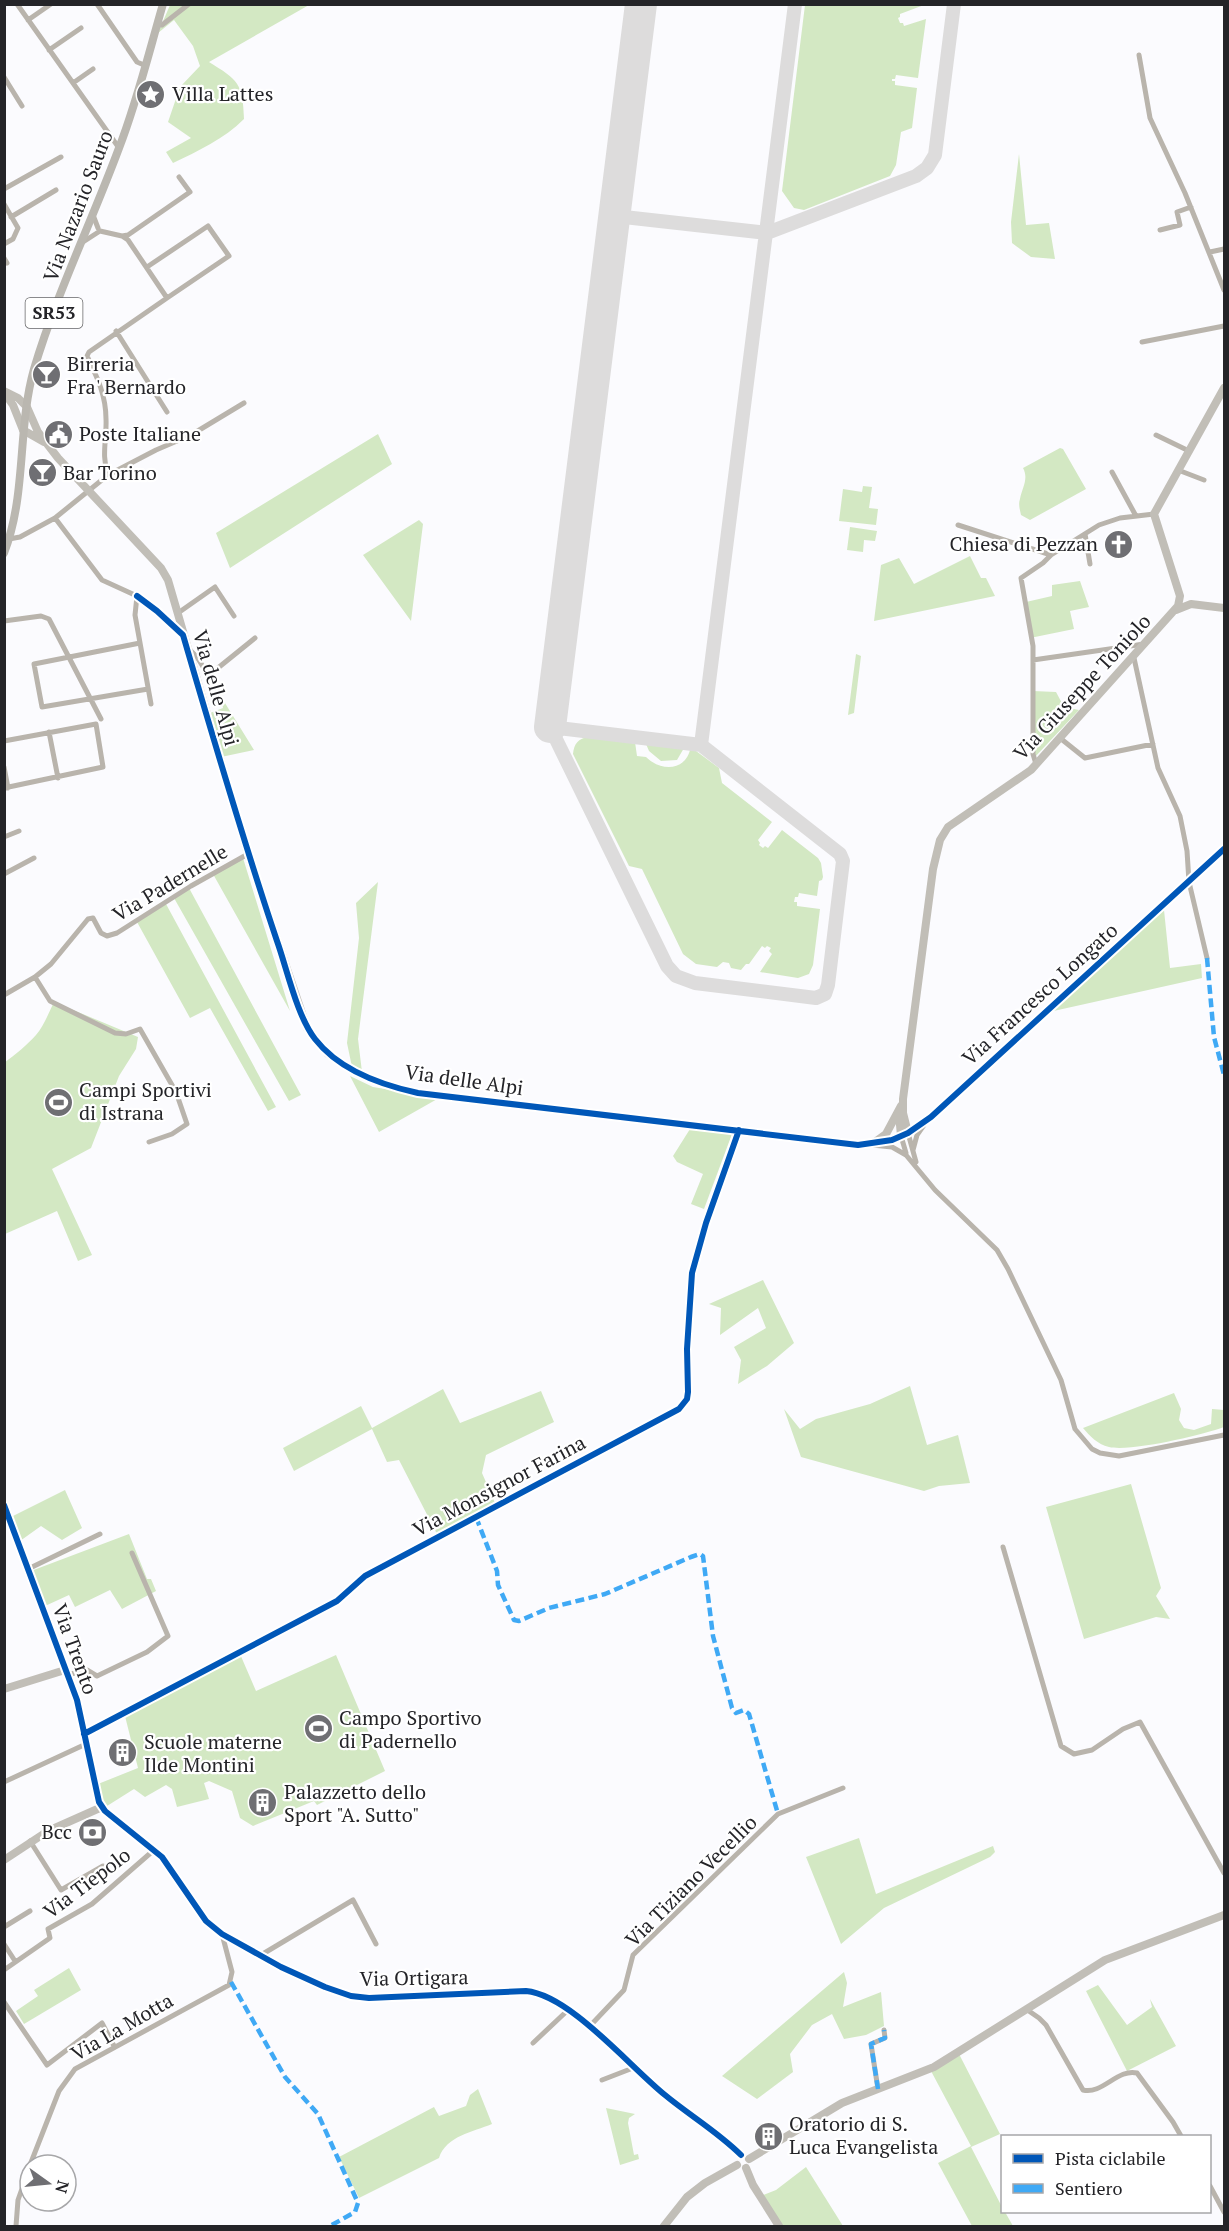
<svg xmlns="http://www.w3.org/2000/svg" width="1229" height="2231" font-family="'PT Serif',serif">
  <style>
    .green { fill: #d3e8c3 }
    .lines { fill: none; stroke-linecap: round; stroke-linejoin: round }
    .taxiway { stroke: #dddcdc; stroke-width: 14 }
    .runway { stroke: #dddcdc; stroke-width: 32 }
    .street { stroke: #b9b4ac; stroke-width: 5 }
    .secondary { stroke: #c1beb7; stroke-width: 8 }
    .primary { stroke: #bab7b0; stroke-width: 8 }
    .quiet { stroke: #3fa9f5; stroke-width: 4.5; stroke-dasharray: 9 4.5; stroke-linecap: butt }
    .cycleway-casing { stroke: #fff; stroke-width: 10 }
    .cycleway { stroke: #0057b8; stroke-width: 6 }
    .labels { text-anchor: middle; stroke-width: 4.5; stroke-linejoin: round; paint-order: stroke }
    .shield { fill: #fff; stroke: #666668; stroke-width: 1.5 }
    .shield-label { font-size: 18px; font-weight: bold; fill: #242428 }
    .poi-label { font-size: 20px; fill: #242428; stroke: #fff; text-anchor: start }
    .street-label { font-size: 20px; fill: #242428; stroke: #fff }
  </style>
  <rect width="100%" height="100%" fill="#fbfbfe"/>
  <path class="green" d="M170,5H309L209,62C238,80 243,83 244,119C224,139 198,151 173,163L166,152L191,138L168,122L180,87L200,66L193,46L174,20L158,33Z
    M805,5H924L900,14V17L898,18L900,23H903L904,26L926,19L918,78L896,75L895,79H892V81H895V85L917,88L912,128L901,132L896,165L890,176L804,210L794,208L782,191Z
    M1019,154L1026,225L1049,223L1055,259L1031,257L1012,243L1011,222Z
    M378,434L392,464L230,568L216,533Z
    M1060,448L1063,449L1086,489L1030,520L1021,515C1020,510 1018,504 1020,499C1022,488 1029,479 1023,468Z
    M863,486L872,487L869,508L878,509L876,525L839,521L843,489L862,492Z
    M419,520L423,524L411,621L363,555Z
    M850,527L877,531L875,541L864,540L863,552L847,550Z
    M970,556L981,578H986L995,596L874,621L881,565L899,558L914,584Z
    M1080,581L1089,607L1070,611L1074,629L1030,638L1026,602L1052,596V585Z
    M856,654L861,656L854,713L848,715Z
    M1033,691L1056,692L1064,707L1079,710L1034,758Z
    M220,695L254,750L221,757L210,713L223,708Z
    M589,737L635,742L637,756L646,757C660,771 684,772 690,750L696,751L719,768L722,783L772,822L758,840L760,843L759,845L763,848L765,846L768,848L782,830L818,858L821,863L823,877L822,880L819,881L817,896L799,893L798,897H795L794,902H797V906L820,909L813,965L809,974L798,978L760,972L772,954L769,951L771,948L767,946L765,948L762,946L749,964H746L741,970L731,968L729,963L723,962L717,967L696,964L683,954L642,869L629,866L573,754C574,744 578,738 589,737Z
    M646,744L684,748L677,760L661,761L649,751Z
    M243,858L290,1011L213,874Z
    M378,882L358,1039L362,1072L352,1067L347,1043L359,938L356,903Z
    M189,888L301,1095L289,1101L174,898Z
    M166,904L276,1107L268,1111L210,1008L190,1018L137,922Z
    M1164,910L1170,968L1201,964L1202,978L1049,1012Z
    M54,1002L138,1037L136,1049L119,1076L91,1148L52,1169L92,1255L78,1261L57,1211L5,1234L4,1063C15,1055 28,1044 36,1035C44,1026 49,1012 54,1002Z
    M350,1076L373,1087L439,1098L379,1132Z
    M690,1129L732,1134L704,1209L691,1204L703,1174L677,1162L673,1156Z
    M763,1280L794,1343L767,1366L738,1384L741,1360L734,1347L766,1328L758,1308L720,1335L721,1308L709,1304Z
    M910,1386L927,1445L958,1435L970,1483L939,1486L924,1491L801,1457L784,1409L800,1429L816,1419L870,1404Z
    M443,1389L460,1423L541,1391L554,1422L486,1455L482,1473L495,1503L437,1534L399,1460L387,1462L372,1429L294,1471L283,1448L361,1406L372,1428Z
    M1174,1393L1181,1409L1179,1420L1184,1428L1194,1430L1211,1424L1212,1409L1224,1410V1427C1202,1435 1131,1452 1109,1447C1097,1444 1090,1436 1083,1428Z
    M1131,1484L1161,1588L1156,1596L1170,1619L1156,1617L1084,1639L1046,1507Z
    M65,1490L82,1528L62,1540L41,1526L20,1541L11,1517Z
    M129,1534L147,1579H151L156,1591L122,1609L110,1590L75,1607L69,1595L45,1606L31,1571Z
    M240,1654L256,1691L336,1655L385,1771L317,1805L314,1801L253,1826L240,1818L232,1791L209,1781L204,1783L209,1799L177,1807L172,1789L166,1785L145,1797L134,1789L107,1806L103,1802L98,1784L138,1768L125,1716Z
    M859,1838L876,1894L993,1846L995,1852L990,1857L884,1908L841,1944L806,1857Z
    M69,1968L81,1990L24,2024L16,2011L38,1996L34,1990Z
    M844,1972L847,1983L843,2007L881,1992L884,2026L866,2035L844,2039L832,2014L812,2025L790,2054L793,2072L757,2099L722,2076Z
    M1098,1985L1127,2025L1152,2007L1150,1999L1176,2046L1127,2071L1086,1991Z
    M959,2054L1000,2134L971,2147L1002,2207V2212H1005L1013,2226H972L938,2163L971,2146L931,2071Z
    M478,2089L492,2124C473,2132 446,2136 439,2158L359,2198L339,2157L434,2107L439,2116L466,2106L470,2095Z
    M606,2108L635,2114L629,2118L628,2123L634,2155L638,2154L639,2159L620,2165Z
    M806,2167L843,2226H780L761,2196L776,2190Z"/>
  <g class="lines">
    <path class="taxiway" d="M615,216L767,233L916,176L927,168L935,155L954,4
      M550,727L701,745L795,4
      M550,727L667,966L676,976L695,983L816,998L825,994L828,985L843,861L840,854L701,745"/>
    <path class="runway" d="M550,727L641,4"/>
    <path class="street" d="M17,4L119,148
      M97,4L137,62L144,65
      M28,20L51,4
      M157,25H162L189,4
      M49,50L81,28
      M1139,55L1150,118L1185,193L1224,290
      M4,77L22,106
      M73,83L93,69
      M4,189L61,157
      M4,204L18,228L13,239L4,244
      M93,215L98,228
      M11,217L56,190
      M1160,230L1180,225L1177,212L1191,207
      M122,236L128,235L190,192L179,177
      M83,242L100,231L122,236L128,240L167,298L89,352L87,356C97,377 106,395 106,419C107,439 101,455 108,475
      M1210,252L1224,249
      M4,258L7,263
      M147,267L208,226L229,256L167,298
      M116,331L167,412
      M1142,342L1224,326
      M1156,435L1189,451
      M1178,470L1204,480
      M1112,472L1136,516
      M55,518L102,580L137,596L157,611L183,635
      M958,525L1051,555L1099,525L1120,518L1154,514
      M1085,534L1090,564
      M9,539L20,537L55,518L108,475L156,450L191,435L244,403
      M137,596L135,615L151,704
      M178,613L215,587L234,616
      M4,621L41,616L49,619L101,719
      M140,643L34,664L42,707L148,689
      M188,648L197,657L218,691L216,693
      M1134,658L1158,768L1180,816L1187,851L1189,882L1207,958
      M1033,660L1144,644
      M208,676L255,638
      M49,732L58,778
      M1060,738L1085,758L1153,744
      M4,741L96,724L103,767L4,788
      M1036,764L1033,754V646L1021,578L1043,563L1051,555
      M4,767L8,788
      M4,837L19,831
      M4,874L34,858
      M35,977L50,1001L115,1033L126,1034L140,1029L176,1092L187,1124L172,1134L149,1142
      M4,995L35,977L51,964L88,919L93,918L101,933L107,936L117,933L191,886L248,854
      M908,1133L916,1162
      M901,1136L906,1153
      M872,1145L892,1147L906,1155L935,1190L997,1250L1008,1269L1061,1380L1075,1429L1092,1449L1100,1453L1119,1456L1224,1435
      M913,1150L917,1135L924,1125
      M1003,1547L1061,1746L1074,1754L1092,1750L1123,1729L1140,1722L1224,1873
      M28,1569L100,1534
      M67,1675L87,1670L97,1676L147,1652L168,1636L132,1553
      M4,1782L86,1744
      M30,1841L61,1890L103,1866
      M4,1927L30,1911
      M4,1944L15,1961
      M261,1955L353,1900L376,1944
      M4,1970L50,1938L48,1929L92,1904L154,1850
      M4,2002L47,2065L102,2023L114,2046
      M1026,2009L1039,2018L1046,2025L1083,2090C1102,2095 1118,2068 1137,2073L1173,2122L1181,2136
      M589,2027L624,1990L633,1955L778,1814L843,1788
      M533,2043L568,2010
      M602,2080L633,2068
      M878,2089L871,2044L885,2038L884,2030
      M30,2165L59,2091L75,2069L229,1985L232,1972L222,1934
      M1210,2186L1224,2212
      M16,2226L18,2200L30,2166"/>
    <path class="secondary" d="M4,391L18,398L27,407L38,432L58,458L161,568L168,580L248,854L307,1028L328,1054L357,1073L393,1087L418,1093L858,1145L892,1140L908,1133L931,1117L1224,849
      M5,394L13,405L23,430
      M23,430L44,442
      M1176,610L1191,604L1224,608
      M899,1114L901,1136
      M908,1133L903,1113V1099L933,869L940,840L948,827L1031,770L1178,606L1180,596L1154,514L1224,388
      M875,1142L886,1134L901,1106
      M4,1505L77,1700L99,1802L105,1811L162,1857L206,1921L222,1934L281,1967L325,1987L351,1996L369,1998L526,1991C570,1995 629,2066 665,2095C689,2115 718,2132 741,2155
      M4,1689L65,1670
      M84,1734L337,1601L365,1576L679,1409L687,1399L688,1392L687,1349L692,1273L706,1223L739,1130
      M4,1860L48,1831L102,1807
      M749,2159L842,2103L934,2067L1105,1960L1224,1915
      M746,2168L753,2185L779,2226
      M664,2226L687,2197L705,2183L737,2165"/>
    <path class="primary" d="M4,553C27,494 17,429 34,369C56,295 92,221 119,148C137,102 149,52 163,4"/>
    <path class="quiet" d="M1207,958L1214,1037L1224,1075
      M476,1517L497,1571L498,1585L514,1620L519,1621L549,1608L605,1594L691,1557L700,1554L703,1556L713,1636L732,1708L736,1713L744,1710L749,1714L778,1814
      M231,1982L285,2077L318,2114L358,2203L355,2212L330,2226
      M878,2089L871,2044L885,2038L884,2030"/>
    <defs>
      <path id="cycleway" d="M137,596L157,611L183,635C213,738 243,840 277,941C287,969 297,1016 315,1039C339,1070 381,1085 418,1093L858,1145L892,1140L908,1133L931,1117L1224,849
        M4,1505L77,1700L99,1802L105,1811L162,1857L206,1921L222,1934L281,1967L325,1987L351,1996L369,1998L526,1991C570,1995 629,2066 665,2095C689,2115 718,2132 741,2155
        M84,1734L337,1601L365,1576L679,1409L687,1399L688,1392L687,1349L692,1273L706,1223L739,1130"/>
    </defs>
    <use href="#cycleway" class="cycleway-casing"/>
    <use href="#cycleway" class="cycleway"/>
  </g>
  <defs>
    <symbol id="sight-disc" viewBox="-11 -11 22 22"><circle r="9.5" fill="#6f6f73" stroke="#fff"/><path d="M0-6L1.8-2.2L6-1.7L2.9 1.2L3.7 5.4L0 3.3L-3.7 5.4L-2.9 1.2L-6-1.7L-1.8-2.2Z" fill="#fff"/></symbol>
    <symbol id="bar-disc" viewBox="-11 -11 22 22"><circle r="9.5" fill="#6f6f73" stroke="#fff"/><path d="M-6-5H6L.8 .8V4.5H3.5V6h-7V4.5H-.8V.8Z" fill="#fff"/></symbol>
    <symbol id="civic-disc" viewBox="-11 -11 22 22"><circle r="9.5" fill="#6f6f73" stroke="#fff"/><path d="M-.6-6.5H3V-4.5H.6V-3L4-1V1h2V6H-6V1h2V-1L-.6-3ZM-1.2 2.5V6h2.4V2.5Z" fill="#fff"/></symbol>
    <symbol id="church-disc" viewBox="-11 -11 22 22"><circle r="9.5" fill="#6f6f73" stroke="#fff"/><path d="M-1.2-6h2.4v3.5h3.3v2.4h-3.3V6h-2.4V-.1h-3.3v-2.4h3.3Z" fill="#fff"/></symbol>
    <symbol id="stadium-disc" viewBox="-11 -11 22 22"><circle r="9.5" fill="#6f6f73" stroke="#fff"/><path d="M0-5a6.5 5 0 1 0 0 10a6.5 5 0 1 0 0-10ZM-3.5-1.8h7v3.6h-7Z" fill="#fff"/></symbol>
    <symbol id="building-disc" viewBox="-11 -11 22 22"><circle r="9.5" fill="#6f6f73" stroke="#fff"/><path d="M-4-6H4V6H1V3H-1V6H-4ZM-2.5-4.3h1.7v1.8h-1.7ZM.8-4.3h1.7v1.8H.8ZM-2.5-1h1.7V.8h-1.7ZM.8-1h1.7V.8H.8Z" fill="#fff"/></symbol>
    <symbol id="bank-disc" viewBox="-11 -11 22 22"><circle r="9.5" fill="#6f6f73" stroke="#fff"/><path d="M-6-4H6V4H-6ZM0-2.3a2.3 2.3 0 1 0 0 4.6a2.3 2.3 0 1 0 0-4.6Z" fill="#fff"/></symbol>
  </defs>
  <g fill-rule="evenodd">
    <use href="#sight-disc" x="134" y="78" width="33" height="33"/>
    <use href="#bar-disc" x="30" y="358" width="33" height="33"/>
    <use href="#civic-disc" x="42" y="418" width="33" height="33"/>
    <use href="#bar-disc" x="26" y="456" width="33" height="33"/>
    <use href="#church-disc" x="1102" y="528" width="33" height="33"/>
    <use href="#stadium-disc" x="42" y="1086" width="33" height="33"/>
    <use href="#stadium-disc" x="302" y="1712" width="33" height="33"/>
    <use href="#building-disc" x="106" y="1736" width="33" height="33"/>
    <use href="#building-disc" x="246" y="1786" width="33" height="33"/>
    <use href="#bank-disc" x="76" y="1816" width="33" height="33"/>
    <use href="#building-disc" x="752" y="2120" width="33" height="33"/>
  </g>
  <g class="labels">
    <rect class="shield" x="25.5" y="298" width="57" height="30" rx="4.5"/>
    <g class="shield-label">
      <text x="54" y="319">SR53</text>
    </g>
    <g class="poi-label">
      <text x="172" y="101">Villa Lattes</text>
      <text x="67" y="371">Birreria<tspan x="67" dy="23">Fra' Bernardo</tspan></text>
      <text x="79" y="441">Poste Italiane</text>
      <text x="63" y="480">Bar Torino</text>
      <text x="1098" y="551" text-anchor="end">Chiesa di Pezzan</text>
      <text x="79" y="1097">Campi Sportivi<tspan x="79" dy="23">di Istrana</tspan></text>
      <text x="339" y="1725">Campo Sportivo<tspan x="339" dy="23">di Padernello</tspan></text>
      <text x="144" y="1749">Scuole materne<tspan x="144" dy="23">Ilde Montini</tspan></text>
      <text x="284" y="1799">Palazzetto dello<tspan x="284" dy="23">Sport "A. Sutto"</tspan></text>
      <text x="72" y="1839" text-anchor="end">Bcc</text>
      <text x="789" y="2131">Oratorio di S.<tspan x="789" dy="23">Luca Evangelista</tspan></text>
    </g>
    <g class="street-label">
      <text transform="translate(78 206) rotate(-69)" y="7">Via Nazario Sauro</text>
      <text transform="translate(1082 687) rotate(-47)" y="7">Via Giuseppe Toniolo</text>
      <text transform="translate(216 688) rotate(74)" y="7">Via delle Alpi</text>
      <text transform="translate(170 883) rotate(-31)" y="7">Via Padernelle</text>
      <text transform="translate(1040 994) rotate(-42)" y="7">Via Francesco Longato</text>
      <text transform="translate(464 1080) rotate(8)" y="7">Via delle Alpi</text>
      <text transform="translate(499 1486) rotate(-28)" y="7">Via Monsignor Farina</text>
      <text transform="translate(75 1649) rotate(70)" y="7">Via Trento</text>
      <text transform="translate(691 1881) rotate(-45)" y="7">Via Tiziano Vecellio</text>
      <text transform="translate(87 1883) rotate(-37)" y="7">Via Tiepolo</text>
      <text transform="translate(414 1978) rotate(-1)" y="7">Via Ortigara</text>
      <text transform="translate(122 2027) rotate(-30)" y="7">Via La Motta</text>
    </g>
  </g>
  <rect width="1229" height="2231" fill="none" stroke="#242428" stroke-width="12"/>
  <rect x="1001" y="2135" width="210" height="78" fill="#ffffff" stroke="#a7a7a9" stroke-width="1.5"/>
  <rect x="1013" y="2154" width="30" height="9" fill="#0057b8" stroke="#a7a7a9" stroke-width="1.5"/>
  <text x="1055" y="2165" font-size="18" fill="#242428">Pista ciclabile</text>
  <rect x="1013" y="2184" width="30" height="9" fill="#3fa9f5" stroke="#a7a7a9" stroke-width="1.5"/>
  <text x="1055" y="2195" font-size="18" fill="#242428">Sentiero</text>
  <g transform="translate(48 2183) rotate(105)"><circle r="28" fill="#ffffff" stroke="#a7a7a9" stroke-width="1.5"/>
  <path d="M0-4.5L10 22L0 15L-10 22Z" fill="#6f6f73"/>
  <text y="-9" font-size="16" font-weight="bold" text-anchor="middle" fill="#242428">N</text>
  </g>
</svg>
